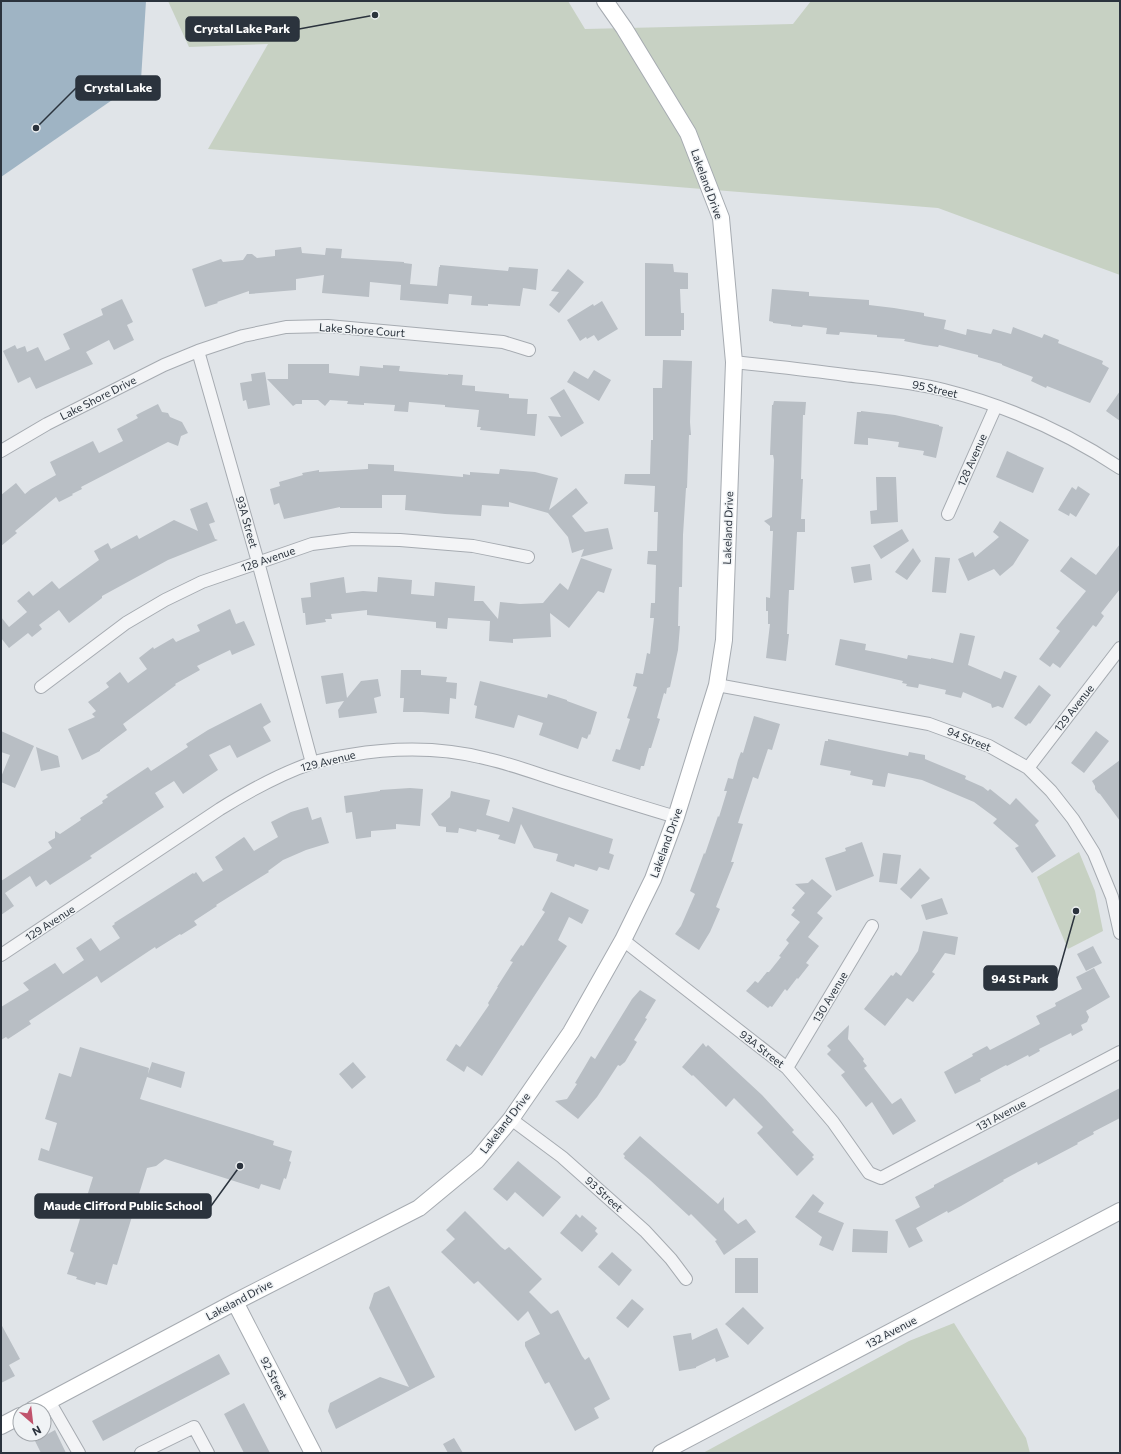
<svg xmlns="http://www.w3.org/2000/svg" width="1121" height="1454" font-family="Commissioner,sans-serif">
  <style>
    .green { fill: #c7d1c3 }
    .water { fill: #9fb4c4 }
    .building { fill: #b8bec4 }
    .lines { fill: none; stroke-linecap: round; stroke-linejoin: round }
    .street-casing { stroke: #a6abb1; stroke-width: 14 }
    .secondary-casing { stroke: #a6abb1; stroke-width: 18 }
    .street { stroke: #f3f4f6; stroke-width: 12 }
    .secondary { stroke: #fff; stroke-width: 16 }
    .labels { text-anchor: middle; stroke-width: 3; stroke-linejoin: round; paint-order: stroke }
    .street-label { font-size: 11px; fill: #2b333d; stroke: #f0f3f5 }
    .leader { fill: none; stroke: #2b333d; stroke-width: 1.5 }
    .callout-dot { fill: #2b333d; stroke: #f0f3f5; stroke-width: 1.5 }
    .callout { fill: #2b333d; stroke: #2b333d; stroke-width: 1.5 }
    .callout-label { font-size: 12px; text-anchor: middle; font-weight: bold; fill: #fff }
  </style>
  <rect width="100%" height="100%" fill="#e0e4e8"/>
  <path class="green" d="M168,1H568L585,29L793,24L811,1H1120V275L938,208L208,149L268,44L189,47Z
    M1079,852L1095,891L1103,931L1068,949L1037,877Z
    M954,1323L1026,1438L1030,1453H703L909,1341Z"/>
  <path class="water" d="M1,1H146L141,80L1,177Z"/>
  <path class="building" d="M301,247L302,253L325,255L326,248L342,249L341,258L404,262V263L412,264L410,284L437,286L439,267H440V265L508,271L509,267L538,269L536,290L523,288L520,306L488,304V306L471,305L472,296L449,294L448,304L400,300L401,285L370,282L369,297L322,293L324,275L296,279V290L249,294V291L217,302L218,303L205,307L192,269L221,259L223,262L243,260L247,254H252L257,258L275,256V250Z
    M645,263L673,264L674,272L688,273V289H680L681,313H684V330H681V336H645Z
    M568,269L584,282L559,313L549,305L559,292L551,291Z
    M772,289L809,292V296L869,300V305L894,308L924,313V316L946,320L944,329L966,335L967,329L991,334L993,329L1011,334L1013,327L1042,338L1044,334L1059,340L1058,343L1103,361L1102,364L1109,368L1090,403L1047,386L1046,388L1031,381L1033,377L1002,365V364L978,357V355L939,345L938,347L924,345L904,341L905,339L877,337V335L840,332L839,335L826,334L827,328L803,325L802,327L791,326V325L773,323V322L769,321Z
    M122,299L133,322L127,325L134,340L114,350L109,340L86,352L93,364L36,389L30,377L18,383L3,351L15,345L17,349L25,346L27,352L38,347L45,361L70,349L63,334L103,315L101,309Z
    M602,301L618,329L598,341L594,335L587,339L586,337L580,341L567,320L593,304L594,306Z
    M663,360L692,361L690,422L691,435H689L687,488H686L683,535L682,587H679L678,626H680L678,650L670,687L667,688L666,694L664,693L657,718L660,719L651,748H649L644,766H641L640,770L612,761L616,749L620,750L630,719L627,718L637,687L633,686L636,673L643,674L647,653L650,654L654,618H650L651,603H655L656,565L647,564L648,551H657L658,512H654L655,486L624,484L625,474H650L651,440H653V388H662Z
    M288,364H329V373L359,376L360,366L383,368V365L400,366L399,371L448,375V374L463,375L462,385L475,386V391L509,394V398L528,399L527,414H537L535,436L480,430L481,427H477L479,410L445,407V405L409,402L408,412L394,411L395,405L364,403V405L347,404L348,401L330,400L325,406L318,400H302V404H296L293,406L267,379H288Z
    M594,370L611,380L599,401L567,382L574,371L588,379Z
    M265,372L270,405L248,409L246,400L243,401L240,383L252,381L251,374Z
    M564,389L584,423L561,437L548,416L561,417L550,398Z
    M1120,391V421L1106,411Z
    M774,401L806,402L805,415H803L801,479H803L801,519H805V532H797L794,590H789L787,634H789L786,661L766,658L770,624H768V611H766V597L770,598L773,531H770V526L764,521L772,517L774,460L773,455H770L772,405H773Z
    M158,404L162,412L168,413L170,417L182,422L188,433L181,436L178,446L168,442L81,487L82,489L72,494L73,495L59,502L56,497L15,531L17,533L1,546V495L16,483L25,494L31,489L56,475L50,462L93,441L99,453L123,441L117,429L138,418L136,415Z
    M861,411L895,415L939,425V426L943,427L936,458L923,455L924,451L898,447L899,442L868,438V445L854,444L857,412H861Z
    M1007,451L1044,468L1033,493L996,477Z
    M368,464L394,465V471L463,477V474L470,475V472L499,474L500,469L535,472L558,478L549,510L576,488L588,503L572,516L585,532L608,528L613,549L581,557L584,549L572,553L568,537L548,513L509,502V507L482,505L481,516L445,514L405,510L406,495H382V508H340V507L284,519L279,503L274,505L270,489L280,486L279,482L303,475L302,473L319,470V472L368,469Z
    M876,477H896L898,522L871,524L870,511L877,510Z
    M1078,486L1090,494L1076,517L1070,513L1069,516L1058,510L1072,487L1076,490Z
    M207,502L215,522L209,524L215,539L218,540L168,560L102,596V598L69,623L59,610L39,625L42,629L32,637L28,633L9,648L1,638V617L9,627L27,612L17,601L29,591L33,596L52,581L59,589L99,560L94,551L108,543L111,549L137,535L139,539L174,520L198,531L190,509Z
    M1000,521L1029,540L1013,565L1000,576L994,569L968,581L958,559L973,552L975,557L999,537L993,532Z
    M902,529L909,541L881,559L873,546Z
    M1120,544V589L1101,613L1104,616L1096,627L1093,625L1060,668L1053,663L1050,667L1039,659L1060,631L1056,628L1086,591L1060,571L1071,557L1096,575Z
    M913,548L921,561L907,580L895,572Z
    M935,557L950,558L946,593L932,592Z
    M581,558L612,569L604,593L598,591L569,628L550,613L551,637L513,639V643L489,641L490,621L448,618L447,629L436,628V622L367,615V610L331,614L332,619H325L326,622L306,625L305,613H303L301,598L311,597L310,583L344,577L346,593L363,591L377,592L378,577L412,580L411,594L434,596L435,582L475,586L474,601H483L498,619L500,602L520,604L543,603L560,583L568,590Z
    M870,564L872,580L854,583L851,567Z
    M230,609L236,624L244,621L255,645L232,655L230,650L197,666L200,670L175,684L176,685L123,724L127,730L100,750V751L82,760L68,729L95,717L92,714L96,711L88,702L109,687L106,683L120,672L128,683L147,669L139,658L153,647L154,649L173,638L176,642L200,631L197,625Z
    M960,633L975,636L968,665L1001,679L1004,671L1017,676L1003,708L998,706L992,708L991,704L963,692L961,698L945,694L946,690L919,684L918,688L906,686L907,684L902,683L903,681L835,665L840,639L866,644L865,650L885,654L907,659L908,655L931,659V658L953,663Z
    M401,670H421V675L447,677L446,682L457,683L456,699L450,698L449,714L422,712H403L404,698H400Z
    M343,673L347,698L361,681L378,679L381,696L374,698L377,713L339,718L338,710L344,701L326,704L321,676Z
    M480,681L547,698L548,694L567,700V701L597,712L590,735L589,734L587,739L582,737L578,749L539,735L543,723L518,715L514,728L475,718L477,706L474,705Z
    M1039,685L1051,695L1030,724L1029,723L1026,726L1014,718Z
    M261,703L271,722L263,727L271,741L237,758L230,745L209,755L218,770L183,794L174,781L155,793L164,807L90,856L92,858L50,885L46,880L36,887L30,876L5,893L14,906L1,915V881L52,848L48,842L55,838V831L60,834L81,820L80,818L103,803L102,801L108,797L106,795L148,767L151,771L188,747L186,744L208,730Z
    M754,716L780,724L772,750L768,749L758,779L753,777L738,823L743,824L731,862H734L716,907L720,909L710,932L699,950L675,934L681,926L695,894L690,891L704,853L705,854L718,816L719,817L727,791H724L728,778L733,779L738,760L741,752L743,753Z
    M1,731L34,746L15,788L1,782V777L10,755L1,752Z
    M1096,731L1109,741L1084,773L1071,763Z
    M828,739L908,756L909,752L925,755V759L966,776L965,779L983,787L988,791L990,789L1010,805L1016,798L1039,821L1035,825L1056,856L1032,873L1015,848L1019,846L993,823L997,819L974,802L922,780L888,773L885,787L872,785L873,780L850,775L851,771L820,765L825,741H828Z
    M36,747L58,756L60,767L41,771Z
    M1120,760V821L1100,794L1098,793L1095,789V786L1092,781Z
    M410,788L423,789L420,826L396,824V829L371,831V837L356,839L352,812L346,813L344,796L380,791V790Z
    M451,791L490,800L486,815L509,822L513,810L512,807L613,839L609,853L614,855L609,870L599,867L597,871L575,864L574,867L556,861L558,854L534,848L521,824L515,844L498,839L500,835L477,829L476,832L459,828L458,833L446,832V827L439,826L431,814L450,797Z
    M308,807L312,820L321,817L329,843L306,850L283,860L268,871L269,872L224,900L216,905L217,906L194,921L197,925L181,935L180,934L156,949L155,947L101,983L97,976L29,1021L31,1024L8,1039L6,1037L1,1040V1007L29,990L23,983L55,963L63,974L84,960L76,948L91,938L100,951L120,938L112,926L115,924L114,923L193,873L194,874L196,872L203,882L223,870L215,857L244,837L245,838L254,851L278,837L271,822L291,812Z
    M862,842L874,876L836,891L825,858L846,851L845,848Z
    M883,853L901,855L897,884L879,882Z
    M920,868L930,878L911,899L900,889Z
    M812,879L832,896L817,913L823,918L808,937L819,946L806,963L809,965L798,979L797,978L787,991L785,989L772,1007L770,1006L768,1008L746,991L755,981L758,983L767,972H769L781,957L779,956L789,943L786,940L800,922L791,915L795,910L792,908L805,893L795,884L808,883Z
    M551,892L589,910L582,924L569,917L558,940L567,946L482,1076L467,1066L464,1072L446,1060L456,1044L460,1047L489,1005L488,1003L498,987H497L513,962L510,961L521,945L523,946L545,912L542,910Z
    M942,898L948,914L926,920L921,905Z
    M923,931L958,937L955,955L945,953L932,972L935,974L913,1002L907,998L885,1026L864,1009L891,975L893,976L896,972L901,976L918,951Z
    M1093,946L1102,963L1086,971L1077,954Z
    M1094,968L1110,997L1086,1011L1089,1017L1087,1022L1081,1025L1083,1030L1072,1036L1071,1033L1039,1049L1040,1051L1029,1057L1028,1055L1007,1066L1006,1065L980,1079L981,1081L955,1094L944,1072L973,1056L972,1054L987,1046L990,1050L1040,1024L1036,1016L1056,1006L1055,1003L1082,989L1076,977Z
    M640,990L656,1000L645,1018L647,1019L634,1040L637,1042L625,1062L620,1066L618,1065L597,1097L578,1119L555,1101L567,1099L577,1084L575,1083L584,1068L591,1056L595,1059L632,999Z
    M849,1025L848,1039L864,1059L863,1061L867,1066L864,1068L892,1104L901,1098L916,1121L893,1135L872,1102L866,1107L841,1075L845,1072L827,1054L831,1050L827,1046Z
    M703,1043L706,1047L708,1045L762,1095L794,1130L792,1132L814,1155L812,1157L814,1159L797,1176L757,1133L763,1127L734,1098L726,1107L693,1075L692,1076L682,1067Z
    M80,1047L149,1068L148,1074L152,1062L185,1072L181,1088L147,1077L140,1099L274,1141L273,1145L292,1151L289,1161L291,1162L286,1179L284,1178L280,1190L261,1184L259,1189L165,1159L156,1166L147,1168L117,1265L113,1264L107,1285L96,1282L95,1285L76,1279L77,1277L67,1274L74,1253L70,1251L93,1177L38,1160L41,1148L49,1151L57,1123L45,1119L59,1073L71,1077Z
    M353,1062L366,1077L352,1089L339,1074Z
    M1120,1088V1118L1093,1132L1094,1134L1077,1143L1078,1144L1038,1165L1037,1162L1003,1180L1004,1181L961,1206L948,1213L947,1211L916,1228L923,1241L909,1248L895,1220L920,1207L915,1197L934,1187V1185Z
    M640,1136L718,1204L724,1197V1210L738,1224L746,1219L756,1232L724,1255L715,1241L717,1240L691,1214L689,1216L650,1180L624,1158L625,1156L623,1154Z
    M518,1161L561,1197L543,1217L515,1192L507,1201L493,1189Z
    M813,1194L824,1203L818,1212L844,1223L833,1251L819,1245L822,1237L795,1217Z
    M465,1211L501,1247L505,1250L509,1247L542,1279L529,1292L551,1314L558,1310L582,1356L585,1360L589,1357L610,1399L594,1408L599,1418L575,1431L549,1382L545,1384L525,1346V1342L540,1334L528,1311L518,1321L478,1281L474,1284L441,1252L455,1239L446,1230Z
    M576,1214L580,1218L582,1215L597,1228L595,1231L598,1234L582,1252L560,1233Z
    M853,1229L888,1231L887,1253L852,1252Z
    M612,1252L632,1270L619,1286L598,1267Z
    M735,1258H758V1293H735Z
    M389,1286L435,1377L336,1429L328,1411L330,1403L380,1377L409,1387L369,1308L374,1293Z
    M632,1299L644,1309L628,1328L616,1318Z
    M743,1307L764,1328L748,1345L725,1324Z
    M1,1324L20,1359L9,1365L15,1376L1,1383Z
    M717,1328L729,1357L716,1362L715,1358L696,1367V1368L679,1371L673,1336L691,1333L692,1340Z
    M219,1354L230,1374L103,1441L92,1421Z
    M244,1403L270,1453H244L224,1414Z
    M55,1430L66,1453H41L35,1441Z
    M454,1438L463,1453H448L443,1444Z"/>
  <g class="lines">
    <defs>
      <path id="street" d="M198,351L258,562L312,763
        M734,362C771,366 808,370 845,375C878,379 912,382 944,390C1007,406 1066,432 1120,468
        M1,451L47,424L164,365L198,351L243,336L286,327L328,326L503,342L529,350
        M948,514L996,406
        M717,685L929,724L989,746L1028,768L1051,791L1073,819L1094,853L1112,897L1120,933
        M41,687L126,623L165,600L202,582L312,544L352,539L400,540L473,546L528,557
        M1028,768L1120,648
        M623,940L787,1068L833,1122L869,1173L881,1178L1120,1052
        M1,955L220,809C249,791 279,774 312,763C324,759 337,757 350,755C397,747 442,747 488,759C510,764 532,772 554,779C595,792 635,805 676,817
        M787,1068L872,926
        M511,1119L562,1157L645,1231L671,1259L686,1279
        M49,1401L79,1453
        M141,1453L194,1427L208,1453"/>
      <path id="secondary" d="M235,1302L313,1453
        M32,1410L235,1302L419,1208L477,1160L511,1119L571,1032L623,940L653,879L676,817L717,685L724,640L734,362L721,218L688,133L624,28L605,1
        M1,1426L20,1416
        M661,1453L1120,1211"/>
    </defs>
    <use href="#street" class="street-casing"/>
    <use href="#secondary" class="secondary-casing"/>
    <use href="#street" class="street"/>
    <use href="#secondary" class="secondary"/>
  </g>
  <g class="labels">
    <g class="street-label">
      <text transform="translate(707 184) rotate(70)" y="4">Lakeland Drive</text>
      <text transform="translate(362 330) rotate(4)" y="4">Lake Shore Court</text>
      <text transform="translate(935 389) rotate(13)" y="4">95 Street</text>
      <text transform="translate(98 398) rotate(-27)" y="4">Lake Shore Drive</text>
      <text transform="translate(972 460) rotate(-66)" y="4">128 Avenue</text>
      <text transform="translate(247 522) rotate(74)" y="4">93A Street</text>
      <text transform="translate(728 528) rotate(-88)" y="4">Lakeland Drive</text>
      <text transform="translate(268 559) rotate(-19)" y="4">128 Avenue</text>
      <text transform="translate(1074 708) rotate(-52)" y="4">129 Avenue</text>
      <text transform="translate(969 739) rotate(22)" y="4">94 Street</text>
      <text transform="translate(328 761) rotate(-14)" y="4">129 Avenue</text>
      <text transform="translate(666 843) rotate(-70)" y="4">Lakeland Drive</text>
      <text transform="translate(50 923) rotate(-33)" y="4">129 Avenue</text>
      <text transform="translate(830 997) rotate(-59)" y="4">130 Avenue</text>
      <text transform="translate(762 1049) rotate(38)" y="4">93A Street</text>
      <text transform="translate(1001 1115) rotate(-28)" y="4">131 Avenue</text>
      <text transform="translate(505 1123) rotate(-52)" y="4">Lakeland Drive</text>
      <text transform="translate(604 1194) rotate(42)" y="4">93 Street</text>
      <text transform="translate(239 1300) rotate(-28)" y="4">Lakeland Drive</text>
      <text transform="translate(891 1332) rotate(-28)" y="4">132 Avenue</text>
      <text transform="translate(274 1378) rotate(63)" y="4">92 Street</text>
    </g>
  </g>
  <path class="leader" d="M375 15L299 29M36 128L76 88M1076 911L1057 978M240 1166L211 1206"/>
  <g class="callout-dot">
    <circle cx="375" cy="15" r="4"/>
    <circle cx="36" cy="128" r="4"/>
    <circle cx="1076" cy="911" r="4"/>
    <circle cx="240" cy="1166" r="4"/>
  </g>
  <g class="callout">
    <rect x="186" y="17" width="113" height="24" rx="4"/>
    <rect x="76" y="76" width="84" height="24" rx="4"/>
    <rect x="984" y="966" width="73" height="24" rx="4"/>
    <rect x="35" y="1194" width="176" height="24" rx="4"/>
  </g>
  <g class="callout-label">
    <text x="242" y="33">Crystal Lake Park</text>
    <text x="118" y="92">Crystal Lake</text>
    <text x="1020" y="983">94 St Park</text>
    <text x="123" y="1210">Maude Clifford Public School</text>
  </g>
  <rect width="1121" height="1454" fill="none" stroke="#2b333d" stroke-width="4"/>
  <g transform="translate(32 1422) rotate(152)"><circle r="19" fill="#f0f3f5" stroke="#a1a6ab"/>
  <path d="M0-3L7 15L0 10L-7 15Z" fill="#c0536c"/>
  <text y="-6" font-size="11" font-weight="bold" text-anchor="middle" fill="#2b333d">N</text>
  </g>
</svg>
